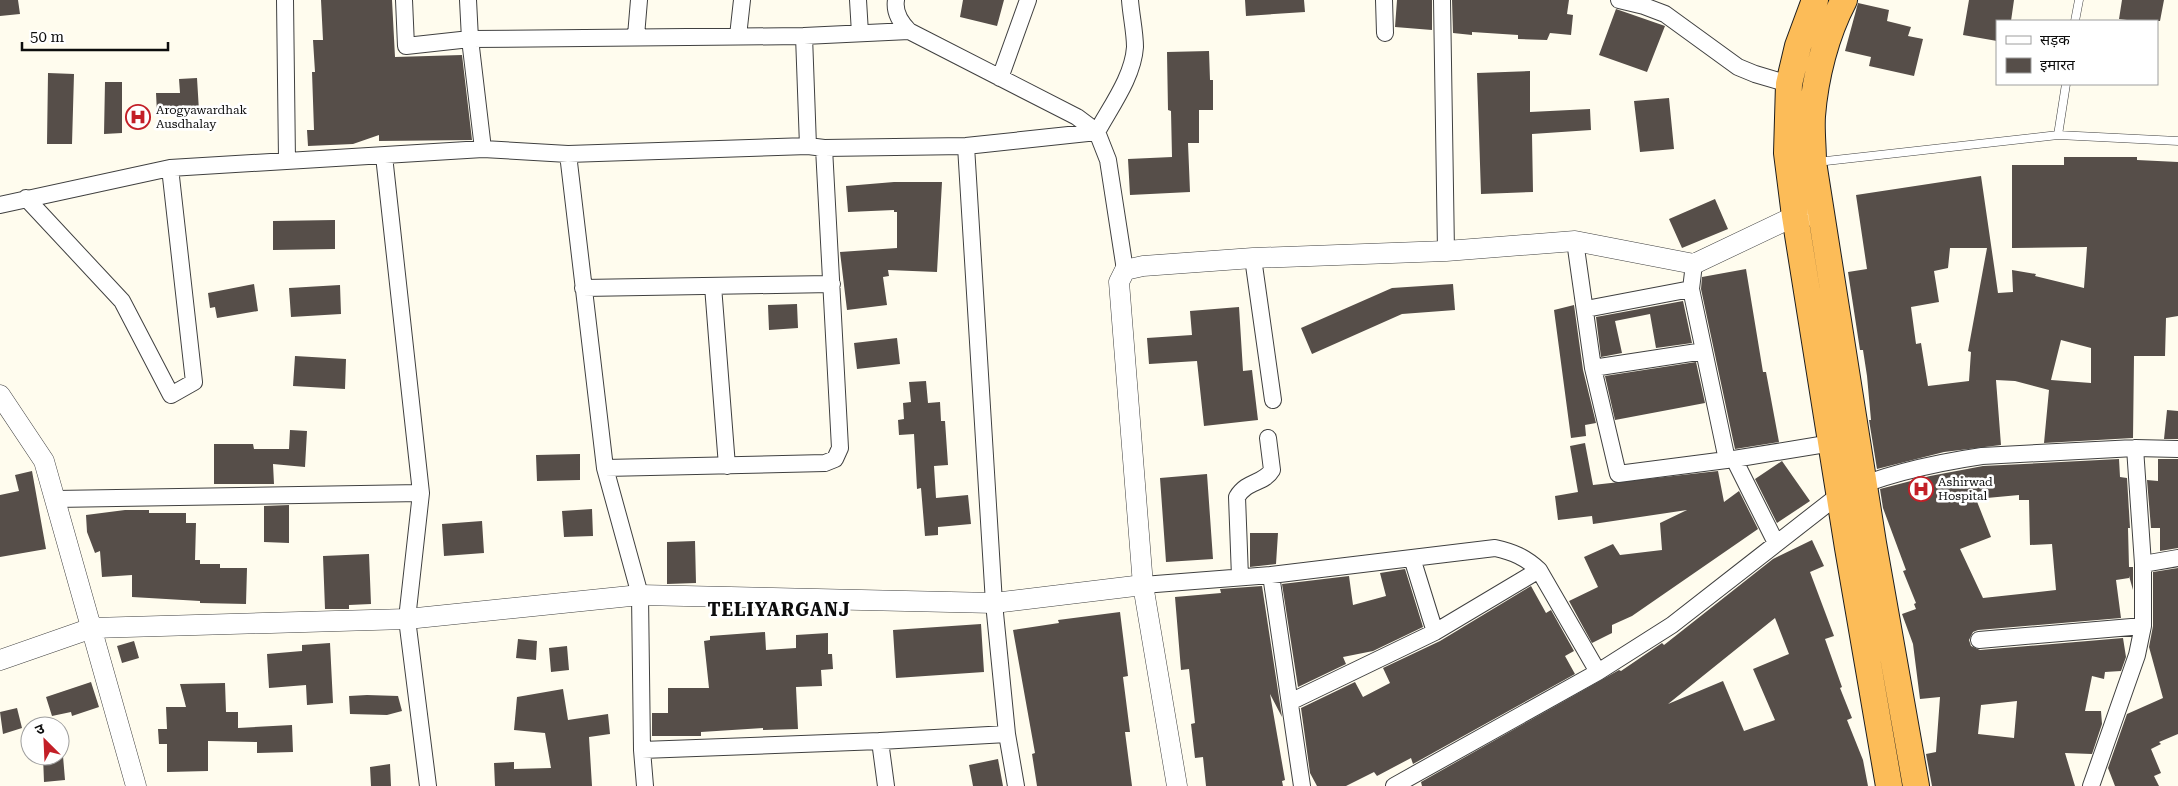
<svg xmlns="http://www.w3.org/2000/svg" width="2178" height="786" font-family="'Roboto Serif','Noto Sans Devanagari',serif">
  <style>
    .building { fill: #564e49; fill-rule: evenodd }
    .lines { fill: none; stroke-linecap: round; stroke-linejoin: round }
    .service-casing { stroke: #404040; stroke-width: 9 }
    .minor-casing { stroke: #404040; stroke-width: 18 }
    .tertiary-casing { stroke: #404040; stroke-width: 21 }
    .trunk-casing { stroke: #1e1e1e; stroke-width: 28 }
    .service { stroke: #fff; stroke-width: 8 }
    .minor { stroke: #fff; stroke-width: 16 }
    .tertiary { stroke: #fff; stroke-width: 20 }
    .trunk { stroke: #fcbc58; stroke-width: 26 }
    .labels { text-anchor: middle; stroke-width: 5; stroke-linejoin: round; paint-order: stroke }
    .poi-label { font-size: 12px; fill: #0d0d0d; stroke: #fff; text-anchor: start }
    .district-label { font-size: 18px; font-weight: bold; letter-spacing: 1px; fill: #0d0d0d; stroke: #fff }
  </style>
  <rect width="100%" height="100%" fill="#fffcee"/>
  <path class="building" d="M0,0H18L20,14L0,16Z
    M321,0H392L395,57L462,55L472,140L379,141V135L353,144L308,146L307,130H314L312,72H315L313,40H323Z
    M963,0H1004L997,26L960,17Z
    M1245,0H1304L1305,12L1246,16Z
    M1397,0H1432V30L1395,27Z
    M1452,0H1569L1567,14L1573,15L1571,35L1550,33L1547,40L1518,39V35L1472,32V35L1453,33Z
    M1969,0H2014L2011,21H1997V41L1963,35Z
    M2122,0H2164L2160,21H2135L2119,19Z
    M1858,3L1889,10L1887,21L1911,27L1908,36L1923,39L1914,76L1869,66L1871,57L1845,51Z
    M1616,9L1665,26L1647,72L1599,55Z
    M1209,51L1210,80H1213V110H1199V143H1188L1190,192L1130,195L1128,159L1172,157L1171,111L1168,110L1167,52Z
    M1530,71V112L1590,109L1591,130L1532,134L1533,192L1481,194L1477,73Z
    M48,73L74,74L72,144H47Z
    M197,78L199,111L157,113L156,93H180L179,79Z
    M105,82H122V133L104,134Z
    M1669,98L1674,149L1640,152L1634,101Z
    M2064,157H2137V160L2178,162V316L2166,318L2165,356H2134L2133,438L2044,443L2049,390L2015,381L1996,380L2001,445L1944,452L1877,469L1869,420H1871L1867,376L1863,350H1860L1848,272L1867,269L1856,195L1981,176L1998,293L2013,292L2012,270L2036,274L2035,276L2084,288L2087,247L2012,248V165H2064ZM1950,248H1987L1968,351L1971,352L1969,381L1928,386L1921,343L1916,344L1911,307L1939,302L1934,271L1948,268ZM2061,340L2091,348V383L2051,380Z
    M894,182H942L937,272L888,270L889,276L883,277L887,305L847,310L840,252L897,248V212H894V210L848,212L846,186Z
    M1715,199L1728,229L1682,248L1669,219Z
    M335,220V249L273,250V221Z
    M1746,269L1763,372H1766L1779,442L1735,449L1701,289L1702,277Z
    M254,284L258,311L217,318L215,307L210,308L208,293Z
    M1453,284L1455,310L1402,314L1312,354L1301,328L1392,288Z
    M340,285L341,314L291,317L289,288Z
    M1683,301L1692,343L1656,348L1650,314L1615,321L1622,353L1601,357L1596,317Z
    M797,304L798,328L769,330L768,305Z
    M1574,305L1583,370L1596,423L1585,425L1586,436L1571,438L1554,310Z
    M1239,307L1243,371L1252,370L1258,420L1204,426L1197,361L1149,364L1147,338L1192,335L1190,311Z
    M897,338L900,364L857,369L854,343Z
    M295,356L346,359L345,389L293,386Z
    M1696,362L1705,403L1615,420L1605,376Z
    M926,381L928,403L940,402L941,421H945L948,465L934,466L936,498L968,495L971,524L938,527V535L925,536L921,488L917,489L914,434L899,435L898,420L904,419L903,403L911,402L909,382Z
    M2167,410L2178,411V439H2164Z
    M290,430L307,431L305,467L273,464L274,484H214V444H253L254,449H289Z
    M1585,443L1593,485L1718,471L1724,502L1739,491L1758,529L1632,616L1612,625V633L1592,643L1569,601L1598,587L1584,557L1613,544L1620,555L1662,550L1660,523L1687,510L1593,524L1592,516L1558,520L1555,496L1578,492L1570,446Z
    M580,454V480L537,481L536,455Z
    M2119,459L2120,477L2127,478L2130,528H2128L2129,567H2133V590L2129,576V578L2116,580L2121,618L1978,630L1973,632L1969,640L1971,646L1980,650L2123,638L2126,657L2121,671L2105,672L2104,679L2092,676L2085,711H2101L2102,724L2092,754L2065,753L2075,786H1932L1926,754L1936,752L1940,697L1920,699L1913,644L1902,614L1916,609L1914,604L1916,603L1903,571L1906,570L1883,508L1880,489L1930,476L1983,466ZM2019,495V500H2029L2030,545L2052,544L2056,590L1983,598L1960,549L1991,537L1976,499ZM2017,701L2014,738L1978,734L1981,705Z
    M2158,459H2178V548L2160,551V528H2151L2147,480L2158,481Z
    M1782,461L1810,501L1777,523L1755,479Z
    M32,471L46,549L0,557V495L19,491L15,475Z
    M1207,474L1213,559L1166,562L1160,478Z
    M289,505V543L264,542V506Z
    M592,509L593,536L564,537L562,511Z
    M125,510H149V513H186V523H196L195,560H200V564H220V568H247L246,604L200,603V601L132,597V575L102,577L100,551L95,553L87,532L86,515Z
    M482,521L484,553L444,556L442,524Z
    M1250,533H1278L1276,564L1250,567Z
    M1812,540L1824,566L1810,572L1834,636L1825,639L1842,687L1840,688L1852,718L1847,720L1863,760L1868,786H1422L1421,782L1619,670L1621,671L1662,643L1664,645L1773,559ZM1775,618L1789,654L1753,669L1775,720L1744,731L1723,681L1668,704Z
    M695,541L696,583L667,584V542Z
    M369,554L371,604L349,605V609H325L323,556Z
    M2178,568V734L2159,742L2161,744L2151,749L2161,773L2154,776L2159,786H2115L2108,768L2127,714L2163,698L2149,647L2153,626V572Z
    M1405,569L1423,627L1373,651L1343,657L1346,664L1298,687L1282,584L1349,576L1353,605L1386,596L1380,573Z
    M1262,586L1282,717L1270,694L1285,780L1282,781L1283,786H1206L1203,757L1195,758L1191,724L1195,723L1189,669L1181,670L1175,597L1221,593L1220,589Z
    M1531,586L1546,613L1551,610L1574,651L1565,656L1575,674L1413,764L1411,758L1377,776L1374,772L1346,786H1317L1310,773L1301,708L1355,682L1363,697L1390,683L1383,668L1440,641Z
    M1120,612L1128,676L1123,677L1130,732H1125L1132,786H1037L1032,754L1035,753L1013,630L1059,623L1058,620Z
    M981,624L984,672L896,678L893,630Z
    M765,632L766,650L796,648V635L828,633V654H832L833,669L821,670L822,686L796,687L798,729L763,730V728L701,732V736H652V713H668V688H709L704,641L710,640V636Z
    M518,639L537,641L536,660L516,658Z
    M134,641L139,658L122,663L117,646Z
    M330,643L333,703L307,705L306,685L269,688L267,654L302,651V645Z
    M567,646L569,670L551,672L549,648Z
    M91,682L99,707L72,716L71,712L52,716L46,697Z
    M225,683L226,712H238V728L292,725L293,752L257,753V742L208,741V771L167,772V744H159L158,729H167L166,707H186L180,684Z
    M563,689L568,720L608,714L610,734L589,737L592,786H495L494,763L514,762V769L551,768L545,733L514,730L517,697Z
    M367,695L398,696L402,711L387,715L350,714L349,696Z
    M17,708L22,728L3,734L0,712Z
    M43,756H63L65,780L44,782Z
    M998,759L1003,786H973L969,765Z
    M390,764L391,786H371L370,767Z"/>
  <g class="lines">
    <defs>
      <path id="service" d="M2075,21L2079,0
        M2058,135L2066,84
        M1817,162L2058,135L2178,141"/>
      <path id="minor" d="M285,0L287,160
        M404,0L406,46L470,39L804,36L808,146
        M468,0L470,39L483,149
        M858,0L860,33
        M896,0C894,12 901,23 909,31L1077,117L1097,132L1108,160L1125,270
        M1384,0L1385,33
        M1442,0L1446,251
        M1619,0L1644,6L1665,14L1738,67L1755,74L1789,84
        M636,36L639,0
        M738,36L742,0
        M804,36L909,31
        M1000,78L1028,0
        M966,146L994,603L1007,734L1016,786
        M568,154L605,468L640,595L642,750L645,786
        M384,156L421,493L407,619L428,786
        M26,198L122,301L171,395L194,382L170,168
        M0,205L170,168L483,149L568,154L808,146L824,148L966,146L1097,132C1111,106 1133,77 1135,47C1135,32 1131,15 1130,0
        M1575,241L1593,368L1618,474L1734,459L1832,443
        M1253,258L1273,400
        M1694,264L1691,289L1727,460
        M713,286L727,466
        M583,288L832,284
        M1586,309L1691,289
        M1593,368L1704,351
        M1734,459L1776,543
        M605,468L825,463L835,459L840,448L824,148
        M55,499L421,493
        M1412,558L1435,632
        M2143,564L2178,558
        M1271,575L1302,786
        M1240,577L1237,497C1247,480 1264,484 1272,470L1268,438
        M1143,585L1271,575L1495,548C1513,552 1525,557 1539,570L1598,672
        M1979,640L2143,626
        M1290,702L1435,632L1539,570
        M880,741L886,786
        M642,750L880,741L1007,734
        M1394,786L1598,672L1672,625L1840,494C1884,474 1935,463 1982,456L2135,448L2178,449
        M2091,786L2137,655L2143,626V564L2135,448"/>
      <path id="tertiary" d="M0,395L44,461L136,786
        M0,660L92,628L407,619L640,595L994,603L1143,585
        M1177,786L1143,585L1119,282L1125,270L1143,266L1253,258L1446,251L1575,241L1694,264L1795,216H1807"/>
      <path id="trunk" d="M1815,0L1798,46L1789,84L1787,153L1795,216L1848,548L1889,786
        M1844,0C1826,34 1815,77 1812,116C1811,131 1813,147 1813,162L1873,543L1916,786"/>
    </defs>
    <use href="#service" class="service-casing"/>
    <use href="#minor" class="minor-casing"/>
    <use href="#tertiary" class="tertiary-casing"/>
    <use href="#trunk" class="trunk-casing"/>
    <use href="#service" class="service"/>
    <use href="#minor" class="minor"/>
    <use href="#tertiary" class="tertiary"/>
    <use href="#trunk" class="trunk"/>
  </g>
  <defs>
    <symbol id="hospital-ring" viewBox="-11 -11 22 22"><circle r="9.5" fill="#fff" stroke="#c31f27" stroke-width="1.5"/><path d="M-5-5h3v3.5h4V-5h3V5h-3V1.5h-4V5h-3Z" fill="#c31f27"/></symbol>
  </defs>
  <g fill-rule="evenodd">
    <use href="#hospital-ring" x="124" y="103" width="28" height="28"/>
    <use href="#hospital-ring" x="1907" y="475" width="28" height="28"/>
  </g>
  <g class="labels">
    <g class="poi-label">
      <text x="156" y="114">Arogyawardhak<tspan x="156" dy="14">Ausdhalay</tspan></text>
      <text x="1938" y="486">Ashirwad<tspan x="1938" dy="14">Hospital</tspan></text>
    </g>
    <g class="district-label">
      <text x="779" y="616">TELIYARGANJ</text>
    </g>
  </g>
  <rect x="1996" y="20" width="162" height="65" fill="#ffffff" stroke="#9e9e9e"/>
  <rect x="2006" y="36" width="25" height="8" fill="#ffffff" stroke="#9e9e9e"/>
  <text x="2040" y="45" font-size="15" fill="#0d0d0d">सड़क</text>
  <rect x="2006" y="58" width="25" height="15" fill="#564e49" stroke="#9e9e9e"/>
  <text x="2040" y="70" font-size="15" fill="#0d0d0d">इमारत</text>
  <g transform="translate(45 741) rotate(336)"><circle r="24" fill="#ffffff" stroke="#9e9e9e"/>
  <path d="M0-4L9 19L0 12L-9 19Z" fill="#c31f27"/>
  <text y="-8" font-size="14" font-weight="bold" text-anchor="middle" fill="#0d0d0d">उ</text>
  </g>
  <path d="M22 42v8h146v-8" fill="none" stroke="#0d0d0d" stroke-width="2.5"/>
  <text x="30" y="42" font-size="15" fill="#0d0d0d" stroke="#ffffff" stroke-width="4" paint-order="stroke">50 m</text>
</svg>
